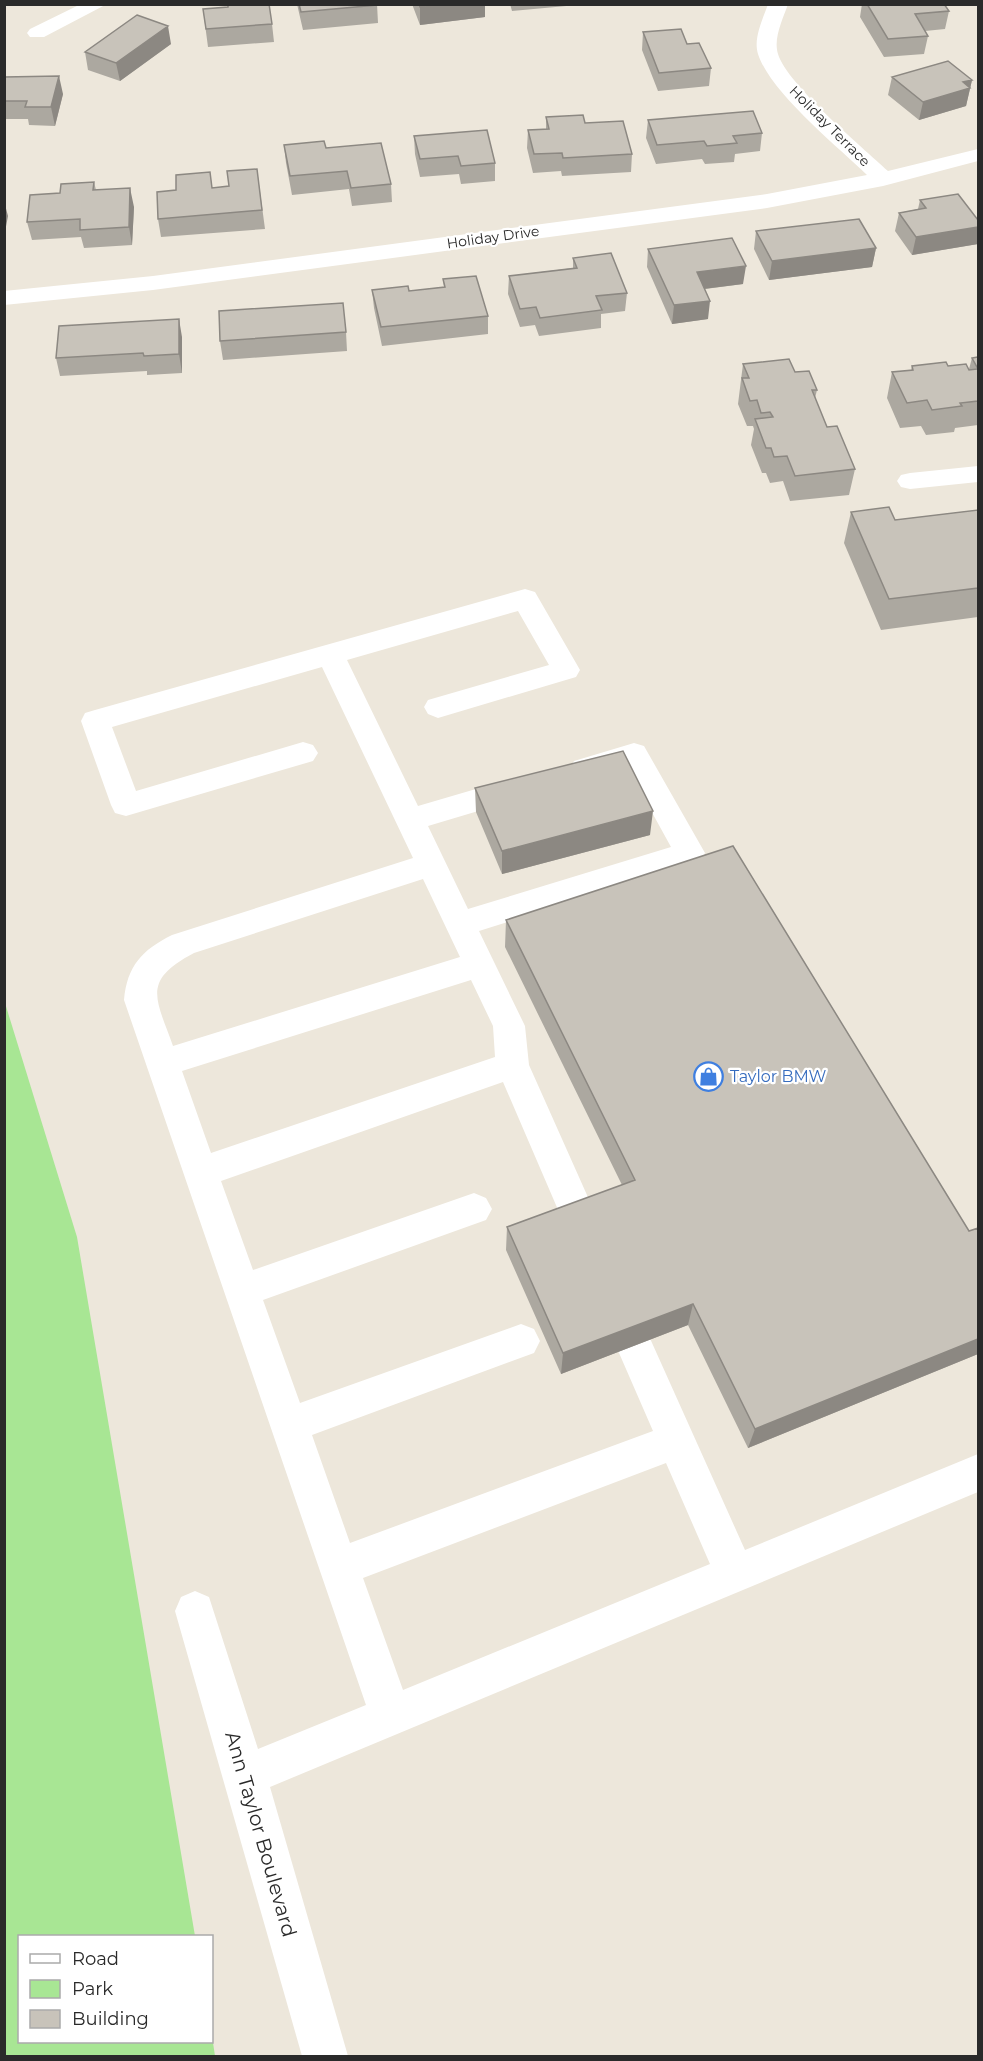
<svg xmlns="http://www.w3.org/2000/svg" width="983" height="2061" font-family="Montserrat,sans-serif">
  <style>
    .green { fill: #a8e694 }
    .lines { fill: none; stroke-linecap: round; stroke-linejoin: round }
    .minor { fill: #fff; fill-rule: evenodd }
    .wall { fill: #aca8a0 }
    .shaded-wall { fill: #8c8882 }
    .building { fill: #c8c3ba; stroke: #8c8882; stroke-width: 1.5 }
    .labels { text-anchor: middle; stroke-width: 4.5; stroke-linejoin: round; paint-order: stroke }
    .far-street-label { font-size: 14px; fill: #2a2a2a; stroke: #fff }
    .shop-label { font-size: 16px; fill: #366cbe; stroke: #fff; text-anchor: start }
    .near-street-label { font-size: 20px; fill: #2a2a2a; stroke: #fff }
  </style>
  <rect width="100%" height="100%" fill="#ede7db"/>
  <path class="green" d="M5,1003L77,1237L195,1936H20V2042H212V2036L215,2056H5Z"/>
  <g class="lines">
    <path class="minor" d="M81,4H107L44,37H30L27,33L30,29Z
      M768,4H788C783,19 773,38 778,54C787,84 862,147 888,171L978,149V161L883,186L767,208L153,290L4,305V291L153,276L767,194L867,175C838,147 770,92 758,54C753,38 763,19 768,4Z
      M978,466V482L910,489L901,487L897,481L901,475L910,473Z
      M525,589L535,592L576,663L580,670L576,677L438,718L428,714L424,707L428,700L549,665L518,611L347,660L418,806L517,777L528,780L532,788L528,796L428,826L468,909L671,847L627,767L584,780L574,777L569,769L574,761L634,743L644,746L705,853L701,861L479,931L525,1026L529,1065L599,1222L594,1233L581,1238L568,1233L503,1082L221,1181L253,1270L474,1193L486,1198L492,1209L486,1220L263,1300L300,1403L521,1324L534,1329L540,1341L534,1353L312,1435L350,1543L653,1431L616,1346L622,1334L635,1329L648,1334L745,1550L978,1454V1492L270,1787L348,2056H302L175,1611L181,1597L195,1591L209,1597L258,1749L366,1705L124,1000C127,966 142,950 172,935L413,858L322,667L112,727L136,791L303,742L313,745L318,753L313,761L126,816L115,813L111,805L81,721L85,713L95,710ZM423,879L460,957L173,1046C156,998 141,981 194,953ZM471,980L493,1026L495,1057L211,1153L182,1071ZM666,1463L710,1564L403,1690L363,1578Z"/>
  </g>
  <path class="wall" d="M297,4H377L378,23L303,30Z
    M412,4H485V17L420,25Z
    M510,4H588L512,11Z
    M862,4H944L949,11L945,29L925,31L928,36L924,54L884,57L860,17Z
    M203,9L272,24L274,42L208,47Z
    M643,32L687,44L711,68L709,86L658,91L642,50Z
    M171,44L120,81L88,70L85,52Z
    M4,77L63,94L55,126L29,125L28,119H4Z
    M892,77L972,80L966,106L919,120L888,95Z
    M546,117L585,123L632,154L631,172L562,176L561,171L533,173L527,148L528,130L546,129Z
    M648,120L762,133L760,151L735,154L734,162L705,164L702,159L656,164L646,138Z
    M414,136L495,163V181L461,184L459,174L420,177L415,154Z
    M284,145L326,148L391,184L392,202L352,206L349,189L292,195L286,163Z
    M257,169L265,229L161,237L158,219L176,190L210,172L212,188L229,186Z
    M94,182L96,190L134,207L132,245L84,248L81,237L32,240L27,222L60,193Z
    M920,200L978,244L912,255L895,231L899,213L918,209Z
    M756,231L876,248L872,267L769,280L754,249Z
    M648,249L743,284L705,289L708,319L672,324L647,267Z
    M573,258L627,293L625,311L601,314V328L539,336L535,325L520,327L508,294L509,276L573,268Z
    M443,279L488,316V334L382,346L374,308L372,290L409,291L444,287Z
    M346,332L347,351L223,360L220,341Z
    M182,337V373L147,375V371L60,376L56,358Z
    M978,357V425L955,428L954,432L926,435L921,426L900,428L887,398L892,372L911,371L912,366H948L969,369L972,358Z
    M743,364L795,372L817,390L815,398L827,427L855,469L849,495L790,501L783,481L770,483L766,473H762L751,445L754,429L753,426H747L738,404Z
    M978,510V617L881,630L844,543L851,512L895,520Z
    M475,788L650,835L502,874L476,812Z
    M506,920L969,1231L978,1228V1354L748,1448L688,1325L561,1374L506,1250L507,1227L622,1185L505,947Z"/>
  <path class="shaded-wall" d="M440,4H485V17L420,25V7Z
    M168,26L171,44L120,81L116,63Z
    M59,76L63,94L55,126L51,107Z
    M972,80L966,106L919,120L923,102L963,82Z
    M130,188L134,207L132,245L129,227Z
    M4,201L8,216L4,237Z
    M978,227V244L912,255L916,237Z
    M876,248L872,267L769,280L772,261Z
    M746,266L743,284L695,290L697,272Z
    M710,301L708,319L672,324L674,305Z
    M179,319L182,337V373L179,354Z
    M653,811L650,835L502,874V851Z
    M693,1304L688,1325L561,1374L563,1353Z
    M978,1339V1354L748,1448L755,1429Z"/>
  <path class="building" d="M228,4H269L272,24L206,29L203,9L228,7Z
    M299,4H377V5L301,12Z
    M419,4H440L420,7Z
    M867,4H944L949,11L915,14L928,36L888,39Z
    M137,15L168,26L116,63L85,52Z
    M681,29L687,44L699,43L711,68L659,73L643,32Z
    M948,61L972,80L963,82L970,88L923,102L892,77Z
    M59,76L51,107H25L27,101H4V77Z
    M753,111L762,133L733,136L737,143L707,146L704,141L657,145L648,120Z
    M583,115L585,123L623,121L632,154L563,158L562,153L534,154L528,130L549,129L546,117Z
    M487,130L495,163L461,166L458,156L420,159L414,136Z
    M324,141L326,148L381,143L391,184L351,188L347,171L290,176L284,145Z
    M257,169L262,210L158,219L157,192L176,190V175L210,172L212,188L229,186L227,171Z
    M94,182L93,190L130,188L129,227L80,230V219L27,222L30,195L60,193L61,184Z
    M958,194L978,220V227L916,237L899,213L926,208L920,200Z
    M859,219L876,248L772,261L756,231Z
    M732,238L746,266L697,272L710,301L674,305L648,249Z
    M611,253L627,293L596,296L602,310L540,318L536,307L520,309L509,276L577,268L573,258Z
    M476,276L488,316L381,327L372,290L408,286L409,291L445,287L443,279Z
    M343,303L346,332L220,341L219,311Z
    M179,319V354L144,356L143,353L56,358L59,326Z
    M978,357V401L960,403L962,406L932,410L927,400L907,403L892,372L913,370L912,366L946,362L948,366L966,364L969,370L978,369L972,358Z
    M789,359L795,372L809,371L817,390H812L827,427L837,426L855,469L795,476L787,456L774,457L771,448H766L755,419L773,417L770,412L761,413L757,400L750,401L742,378H749L743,364Z
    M889,507L895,520L978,510V588L889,599L851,512Z
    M623,751L653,811L502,851L475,788Z
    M733,846L969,1231L978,1228V1339L755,1429L693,1304L563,1353L507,1227L635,1180L506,920Z"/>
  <defs>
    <symbol id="shop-ring" viewBox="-11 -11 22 22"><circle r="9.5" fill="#fff" stroke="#3f7fe0" stroke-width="1.5"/><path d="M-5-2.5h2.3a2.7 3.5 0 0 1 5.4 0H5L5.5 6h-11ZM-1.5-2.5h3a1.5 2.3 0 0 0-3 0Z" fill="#3f7fe0"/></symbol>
  </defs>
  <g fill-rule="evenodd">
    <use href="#shop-ring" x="692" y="1060" width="33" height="33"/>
  </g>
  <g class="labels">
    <g class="far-street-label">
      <text transform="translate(830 126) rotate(45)" y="5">Holiday Terrace</text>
      <text transform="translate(493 237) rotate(-8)" y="5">Holiday Drive</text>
    </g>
    <g class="shop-label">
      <text x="730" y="1082">Taylor BMW</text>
    </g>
    <g class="near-street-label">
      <text transform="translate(261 1834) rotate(74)" y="7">Ann Taylor Boulevard</text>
    </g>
  </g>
  <rect width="983" height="2061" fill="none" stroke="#2a2a2a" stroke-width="12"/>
  <rect x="18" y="1935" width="195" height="108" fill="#ffffff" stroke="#aaaaaa" stroke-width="1.5"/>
  <rect x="30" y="1954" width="30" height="9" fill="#ffffff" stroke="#aaaaaa" stroke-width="1.5"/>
  <text x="72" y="1965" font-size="18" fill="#2a2a2a">Road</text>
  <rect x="30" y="1980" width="30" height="18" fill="#a8e694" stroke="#aaaaaa" stroke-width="1.5"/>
  <text x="72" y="1995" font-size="18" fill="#2a2a2a">Park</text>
  <rect x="30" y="2010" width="30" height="18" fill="#c8c3ba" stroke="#aaaaaa" stroke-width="1.5"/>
  <text x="72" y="2025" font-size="18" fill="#2a2a2a">Building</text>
</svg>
